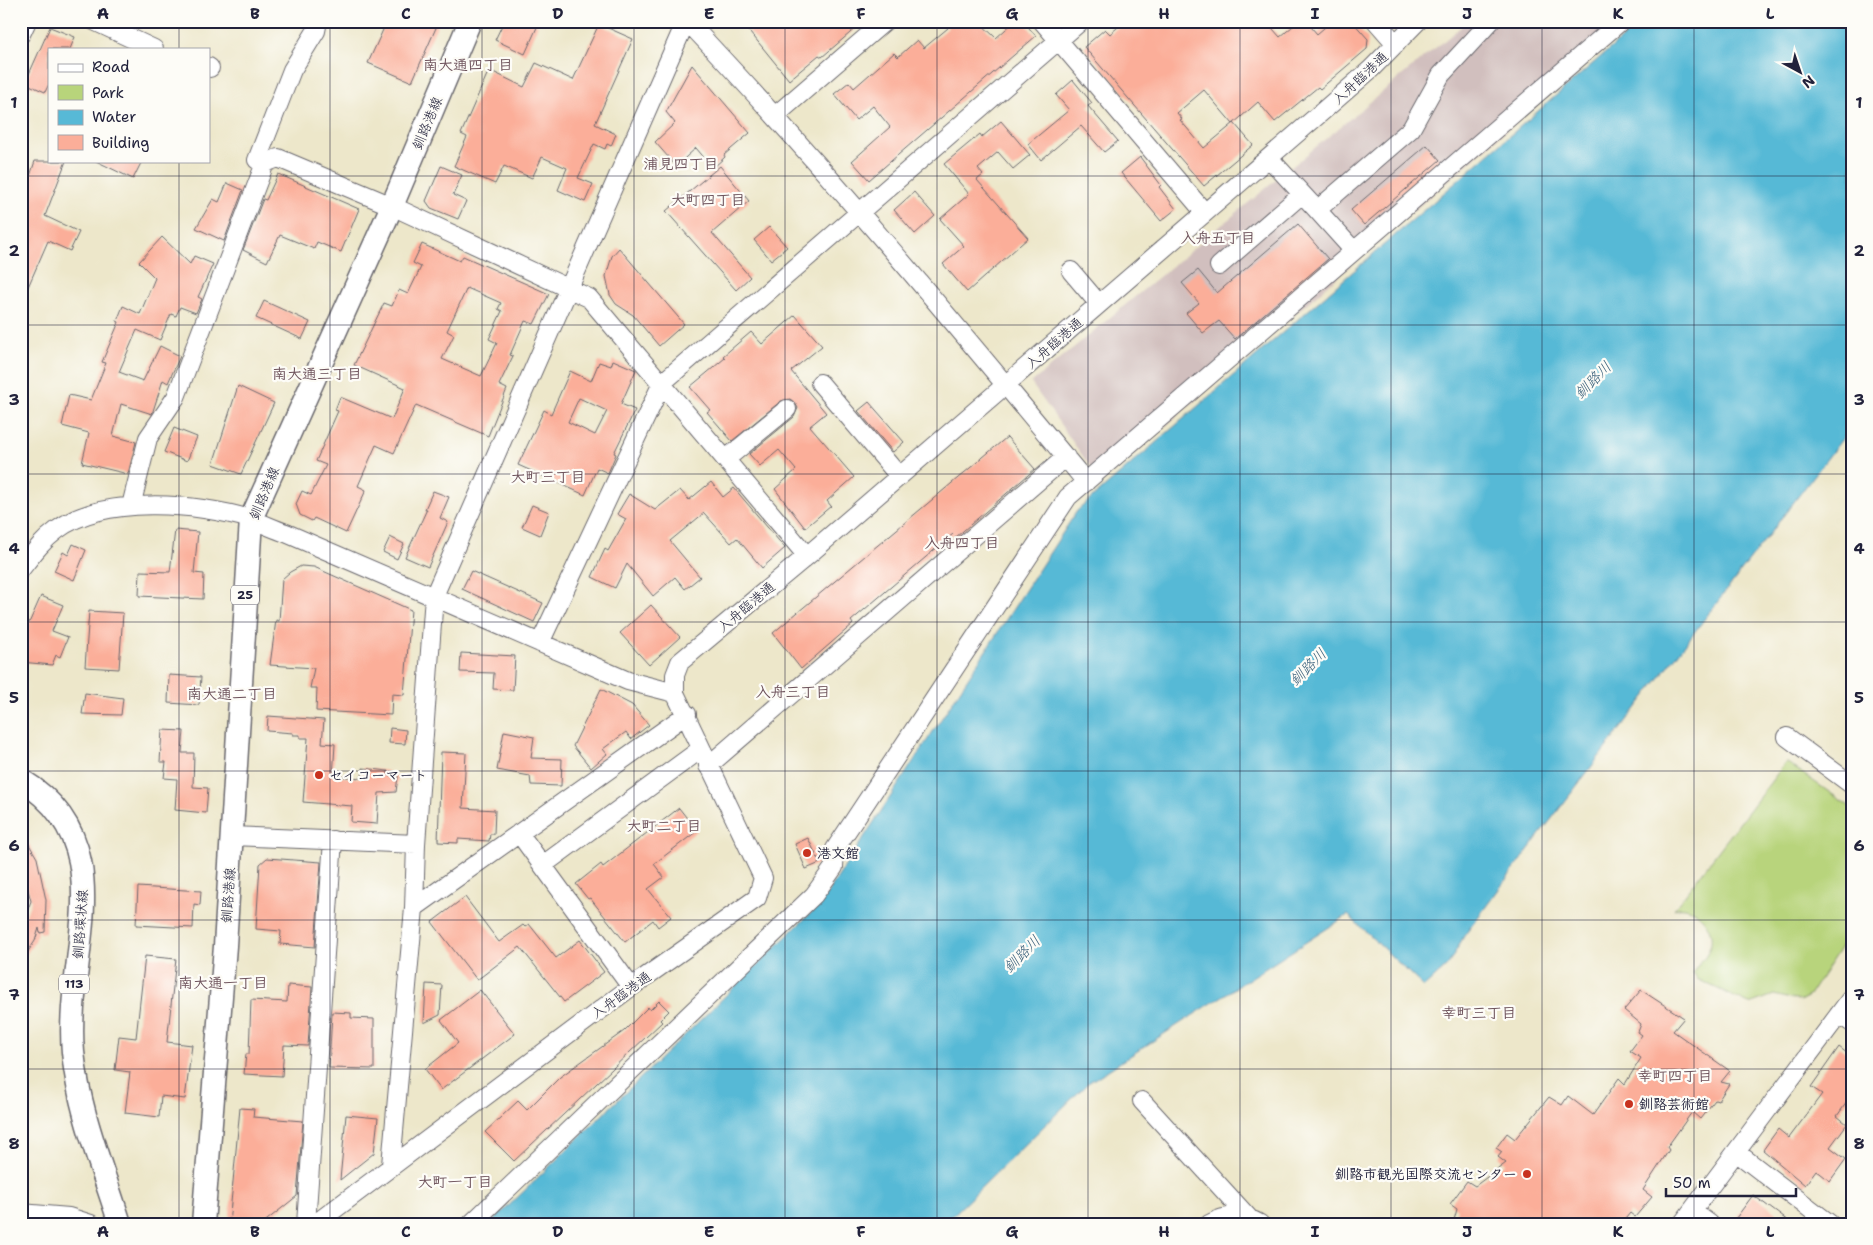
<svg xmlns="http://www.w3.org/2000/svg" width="1873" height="1245" font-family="'Shantell Sans','Klee One',sans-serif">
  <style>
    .industrial { fill: #d1bfbe }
    .green { fill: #b8d47b; stroke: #6d7b5b }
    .water { fill: #57b9d6; stroke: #3c6e88 }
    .building { fill: #fbae99; fill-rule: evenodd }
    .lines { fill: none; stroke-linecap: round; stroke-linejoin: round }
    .minor-casing { stroke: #69676d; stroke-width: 20 }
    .major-casing { stroke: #69676d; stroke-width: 25 }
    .minor { stroke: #fff; stroke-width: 18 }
    .major { stroke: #fff; stroke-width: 22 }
    .grid { fill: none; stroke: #22223b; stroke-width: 1; stroke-opacity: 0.55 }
    .poi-dot { fill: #c8321e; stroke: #fdfcf7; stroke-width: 2 }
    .labels { text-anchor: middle; stroke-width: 4.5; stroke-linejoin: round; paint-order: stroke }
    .shield { fill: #fdfcf7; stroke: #646373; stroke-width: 1 }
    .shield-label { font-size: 12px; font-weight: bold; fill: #22223b }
    .street-label { font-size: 14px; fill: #22223b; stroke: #fdfcf7 }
    .poi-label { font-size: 14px; font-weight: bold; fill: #22223b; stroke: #fdfcf7; text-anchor: start }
    .neighbourhood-label { font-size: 15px; font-weight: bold; fill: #6e535c; stroke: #fdfcf7 }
    .water-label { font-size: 15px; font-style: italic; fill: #375e79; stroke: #fdfcf7 }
    .neatline { fill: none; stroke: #22223b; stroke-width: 2 }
    .grid-label { font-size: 16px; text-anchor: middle; font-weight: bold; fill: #22223b }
  </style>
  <rect width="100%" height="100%" fill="#fdfcf7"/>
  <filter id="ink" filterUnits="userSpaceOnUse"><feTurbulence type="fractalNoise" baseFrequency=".02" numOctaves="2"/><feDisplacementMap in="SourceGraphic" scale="10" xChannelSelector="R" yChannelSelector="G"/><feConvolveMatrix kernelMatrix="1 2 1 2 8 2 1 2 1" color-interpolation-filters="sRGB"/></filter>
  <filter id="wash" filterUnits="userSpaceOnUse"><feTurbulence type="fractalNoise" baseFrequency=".0096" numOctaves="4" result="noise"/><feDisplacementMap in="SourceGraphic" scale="20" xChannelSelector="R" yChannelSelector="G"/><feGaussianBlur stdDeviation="1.12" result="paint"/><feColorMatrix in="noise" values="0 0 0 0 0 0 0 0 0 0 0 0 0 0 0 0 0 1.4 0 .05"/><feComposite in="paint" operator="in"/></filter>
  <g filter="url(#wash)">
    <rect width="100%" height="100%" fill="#ede7ca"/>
    <path class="industrial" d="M1468,21H1632L1101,482L1031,383Z"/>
    <path class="green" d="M1786,762L1852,808V930L1809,996L1800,1001L1774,995L1749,1004L1697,979L1693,973C1698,963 1709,955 1711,943C1714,924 1692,902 1674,909Z"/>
    <path class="water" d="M1642,21H1852V426L1540,834L1464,936L1448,965L1424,987L1348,915L1088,1083L944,1224H490L821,903L1077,511Z"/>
    <g id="blocks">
      <path class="building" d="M387,21H439L412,82L368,63Z
        M504,21H529L538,25L525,54L495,40Z
        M741,21H864L822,57L819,55L789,80Z
        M942,21H978L996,38L1015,21H1023L1036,36L869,180L852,161L890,127L873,106L856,120L834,94L849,82L854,88L894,53L898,57L917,40L924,48L948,28Z
        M1125,21H1266L1280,37L1299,21H1306L1317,34L1332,21H1352L1368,39L1367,49L1320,89L1318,87L1275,122L1258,102L1233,124L1204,90L1177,113L1182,119L1180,120L1204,148L1234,123L1253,145L1204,186L1084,47L1105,29L1110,34Z
        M599,24L633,39L595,124L616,134L611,146L607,144L605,149L594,144L578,178L593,184L585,202L558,190L567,168L542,157L532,178L504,166L495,184L454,166L467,137L461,134L489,70L524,87L536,63L573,80Z
        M50,27L75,37L70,49H49V84L45,92L25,83Z
        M692,65L750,133L724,155L725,157L713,168L696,148L676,166L655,142L675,123L666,112Z
        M1073,80L1092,103L1088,106L1118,141L1104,152L1081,126L1041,160L1028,144L1069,110L1056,95Z
        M1001,121L1030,155L1013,169L998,152L978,169L983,175L977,180L1028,238L967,292L943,264L964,246L940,219L969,194L944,164L980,134L982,137Z
        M1427,145L1440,160L1364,225L1351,210Z
        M1140,157L1161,185L1159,187L1176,209L1161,221L1121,173Z
        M35,161H66L45,216L79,232L70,251L48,241L21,303V172L30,176Z
        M96,161H142L133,179Z
        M441,166L462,175L453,195L466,201L458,219L431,208L426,201Z
        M720,166L749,201L712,233L750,277L736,290L666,211Z
        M278,174L359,209L341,252L317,242L314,249L280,235L267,262L243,250L263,199L266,200Z
        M227,183L243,190L224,241L196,228L213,199L219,202Z
        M914,192L935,216L915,234L894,210Z
        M1298,224L1328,259L1235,339L1219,321L1203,333L1186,313L1199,303L1182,283L1198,270L1217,293Z
        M769,227L787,247L771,260L754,240Z
        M162,237L190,264L194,256L213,264L198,297L202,299L196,313L180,307L176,316L171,314L160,340L137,330L119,372L143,381L160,346L180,356L168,383L163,380L152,414L121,404L113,436L136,442L128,474L82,463L89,433L62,426L69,395L91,400L106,363L102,362L119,322L117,321L123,306L140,314L155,278L139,262Z
        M422,244L460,261L463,256L549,294L534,324L525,321L510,355L513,356L499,385L507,389L488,436L416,405L394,453L376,445L358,486L366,490L346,533L314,518L312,521L300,515L296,504L302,491L311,495L326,465L316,461L338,411L335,410L340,397L392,419L405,388L354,365L384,303L392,306L399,290L408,294L421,267L413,263ZM467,288L501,303L498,309L502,311L489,339L497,343L481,376L442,359L454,335L447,331Z
        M619,248L684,324L659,346L633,315L616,304L610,295L606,276L612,256Z
        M264,301L310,322L302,339L256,318Z
        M795,315L822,346L791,371L826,413L810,426L854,477L827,501L831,506L805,528L775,489L796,470L779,450L760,466L749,454L794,417L798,408L795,403L790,399L781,401L732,441L707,412L710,410L690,387L725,358L723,356L751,332L762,344Z
        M613,360L636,370L621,404L635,410L614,453L616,454L608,473L597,468L585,495L518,465L544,410L551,414L570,371L591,381L599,362L611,366ZM579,398L607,411L595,435L568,422Z
        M238,386L274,403L241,474L213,464Z
        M869,402L904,442L893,452L858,411Z
        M174,428L197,437L187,461L164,452Z
        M1007,437L1035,469L956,537L953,534L851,621L853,624L801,669L773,633Z
        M711,482L723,497L734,488L785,548L762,568L737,538L731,543L704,513L670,541L700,577L685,589L675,577L653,596L627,564L615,588L592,577L605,549L608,551L626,519L617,514L629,494L655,510L680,490L689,500Z
        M433,491L449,497L440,518L448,522L428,567L405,557L427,509H425Z
        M532,505L549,512L540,535L522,527Z
        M175,530L198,532L194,573L204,574L203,599L139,596L140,571L170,572Z
        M390,537L404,544L397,559L383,552Z
        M73,544L86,550L74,580L54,571L63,552L68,555Z
        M301,566L314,567L411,610L404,695L392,694L391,715L316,711L317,688H310L314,668L270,665L276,620L279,621L282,579L290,572Z
        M471,571L543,603L534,622L462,589Z
        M41,596L63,605L52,631L68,637L60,657L56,655L52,665L21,662V619L29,623Z
        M651,605L680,637L649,665L620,633Z
        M89,611L123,613L119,669L85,667Z
        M461,653L515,656L513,690L493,689L494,673L460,672Z
        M169,675L201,677L199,705L168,703Z
        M601,689L632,705L649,725L631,739L626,732L603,749L607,754L591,768L573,746Z
        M85,693L123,698L121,715L82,714Z
        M268,716L324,720L322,743L335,744L333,776L362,778L363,768L388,771V775L398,776L396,792L379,793L377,824L351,822L352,806L303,802L308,738H300V735H293V733L267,731Z
        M390,728L406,730L405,744L389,743Z
        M162,730L184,731L182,753H194L193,787L208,788L206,813L175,810L177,779L164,778L166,762H160Z
        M504,731L534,737L531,758L562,759L561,786L531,785L530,776L497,770Z
        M441,752L466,753L463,808L495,810L494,834H490L489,841L458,839V843L438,842Z
        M679,808L697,831L654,864L664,877L648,889L671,917L658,927L653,920L625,942L590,898L588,899L576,884L601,864L603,867Z
        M21,831L37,858L46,900L45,932L40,933L39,928L35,941L21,962V928L31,901L21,864Z
        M808,838L820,863L806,869L795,844Z
        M267,858L321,862L315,947L280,944L281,931L256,929L260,864Z
        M138,887L201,891L200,905L194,904L193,928L136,925Z
        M465,897L499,942L523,925L525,927L529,924L556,958L580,940L604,972L564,1002L520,947L477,980L432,922Z
        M145,956L176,959L167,1042L192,1045L185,1099L161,1096L159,1117L125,1113L130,1072L115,1070L119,1036L136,1038Z
        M426,984L442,985L440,1015L424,1023Z
        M288,985L312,987L308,1046L284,1045L282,1076L244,1074L246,1054H249L251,1000L287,1002Z
        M480,990L515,1034L441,1090L425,1069L458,1043L441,1020Z
        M1641,990L1684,1018L1673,1031L1730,1071L1721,1082L1729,1084L1718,1101L1715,1100L1700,1119L1692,1112L1667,1147L1669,1150L1643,1190L1652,1197L1635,1217L1630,1213L1621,1224H1453L1457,1209L1450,1204L1467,1181L1475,1186L1506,1163L1498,1157L1502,1152L1496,1148L1507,1133L1515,1139L1549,1097L1562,1105L1568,1096L1593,1115L1619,1078L1625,1084L1641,1058L1630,1051L1642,1035L1638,1032L1641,1024L1624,1010Z
        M659,1001L669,1011L660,1020L662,1022L514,1161L485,1132L518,1101L527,1110L560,1077L624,1031L648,1007L650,1010Z
        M332,1012L351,1013V1018L374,1019V1069L329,1068Z
        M1839,1047L1852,1057V1095L1837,1116L1847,1124L1830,1147L1846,1159L1830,1181L1816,1170L1805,1185L1763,1150L1778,1129L1789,1138L1822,1094L1811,1087Z
        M240,1108L254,1109L253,1117L303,1121L297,1196L262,1224H229Z
        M346,1115L378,1118L374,1153L340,1180Z
        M1753,1195L1792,1224H1744L1736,1218Z"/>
    </g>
  </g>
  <g filter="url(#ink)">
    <use href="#blocks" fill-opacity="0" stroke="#69676d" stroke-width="1"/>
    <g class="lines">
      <defs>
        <path id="minor" d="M94,21L154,49
          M318,21L316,31L292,70L257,160L265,163L278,158L392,206L589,298L807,556
          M687,21C827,169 956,325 1086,482
          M1042,21L1205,213
          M1376,21L1396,44
          M21,34L27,21
          M209,67L210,68
          M776,115L885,21
          M1269,158L1317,210L1411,129L1441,75L1491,21
          M1354,251L1621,21
          M1219,266L1302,194
          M1071,271L1099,304
          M820,383L899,476
          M726,459L787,409
          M131,506L148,438L176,397L265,163
          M21,569C32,555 42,541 57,530C103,495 198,503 250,519C262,523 274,529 286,533L628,681L675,693
          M540,643L662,383L1081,21
          M1787,737L1852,785
          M708,766L1066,457
          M519,833L631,987
          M232,836L416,844
          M543,865L701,749
          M414,908L687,714
          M1839,1014L1852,1023
          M1142,1101L1248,1217
          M1736,1152L1830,1224
          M391,1165L414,908L416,844L434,596L686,21
          M1692,1211L1710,1224
          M21,1213L69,1217L91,1224
          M306,1224L333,840
          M315,1224L631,987L757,898L763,878L675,693V675L680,662L807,556L1323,111L1371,69L1418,21
          M471,1224L814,895L834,867L835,849L1068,497L1354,251L1317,210
          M1209,1224C1226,1214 1244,1214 1260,1224
          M1682,1224L1852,997"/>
        <path id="major" d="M21,780C126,843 64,957 73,1052C79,1113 102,1166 120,1224
          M203,1224L225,946L251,519L392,206L470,21"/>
      </defs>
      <use href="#minor" class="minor-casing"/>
      <use href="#major" class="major-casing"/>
      <use href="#minor" class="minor"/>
      <use href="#major" class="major"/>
    </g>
  </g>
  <path class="grid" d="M179,21V49M330,21V1224M482,21V1224M634,21V1224M785,21V1224M937,21V1224M1088,21V1224M1240,21V1224M1391,21V1224M1542,21V1224M1694,21V1224M179,161V1224M21,176H1852M21,325H1852M21,474H1852M21,622H1852M21,771H1852M21,920H1852M21,1069H1852"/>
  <g class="poi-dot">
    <circle cx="319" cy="775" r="5"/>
    <circle cx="807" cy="853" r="5"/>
    <circle cx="1629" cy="1104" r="5"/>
    <circle cx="1527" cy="1174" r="5"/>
  </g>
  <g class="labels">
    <g class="shield">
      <rect x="231" y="585.5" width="28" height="19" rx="4"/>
      <rect x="59" y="974.5" width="30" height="19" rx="4"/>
    </g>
    <g class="shield-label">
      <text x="245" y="599">25</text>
      <text x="74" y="988">113</text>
    </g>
    <g class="street-label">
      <text transform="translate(1360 78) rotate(-43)" y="5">入舟臨港通</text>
      <text transform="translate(427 123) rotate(-67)" y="5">釧路港線</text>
      <text transform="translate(1054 343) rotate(-41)" y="5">入舟臨港通</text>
      <text transform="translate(264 493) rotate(-67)" y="5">釧路港線</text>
      <text transform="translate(746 607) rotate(-40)" y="5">入舟臨港通</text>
      <text transform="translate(228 895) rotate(-86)" y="5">釧路港線</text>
      <text transform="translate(80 924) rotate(-86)" y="5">釧路環状線</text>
      <text transform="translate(621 995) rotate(-36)" y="5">入舟臨港通</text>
    </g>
    <g class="poi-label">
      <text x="329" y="780">セイコーマート</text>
      <text x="817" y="858">港文館</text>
      <text x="1639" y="1109">釧路芸術館</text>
      <text x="1517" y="1179" text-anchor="end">釧路市観光国際交流センター</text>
    </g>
    <g class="neighbourhood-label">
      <text x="468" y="70">南大通四丁目</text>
      <text x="681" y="169">浦見四丁目</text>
      <text x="708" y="205">大町四丁目</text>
      <text x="1218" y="243">入舟五丁目</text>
      <text x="317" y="379">南大通三丁目</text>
      <text x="548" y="482">大町三丁目</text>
      <text x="962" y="548">入舟四丁目</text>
      <text x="793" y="697">入舟三丁目</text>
      <text x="232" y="699">南大通二丁目</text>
      <text x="664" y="831">大町二丁目</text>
      <text x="223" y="988">南大通一丁目</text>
      <text x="1479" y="1018">幸町三丁目</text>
      <text x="1675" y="1081">幸町四丁目</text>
      <text x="455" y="1187">大町一丁目</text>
    </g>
    <g class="water-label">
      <text transform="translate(1593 380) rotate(-45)" y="5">釧路川</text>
      <text transform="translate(1308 667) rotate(-45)" y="5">釧路川</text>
      <text transform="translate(1022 954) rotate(-45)" y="5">釧路川</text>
    </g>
  </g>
  <rect width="1873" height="1245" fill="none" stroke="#fdfcf7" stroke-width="55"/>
  <rect x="48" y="48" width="162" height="115" fill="#fdfcf7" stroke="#a5a5ac"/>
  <rect x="58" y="64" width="25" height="8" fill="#ffffff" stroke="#a5a5ac"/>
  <text x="92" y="72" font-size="15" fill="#22223b">Road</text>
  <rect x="58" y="85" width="25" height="15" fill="#b8d47b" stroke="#a5a5ac"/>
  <text x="92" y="98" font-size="15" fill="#22223b">Park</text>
  <rect x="58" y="110" width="25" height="15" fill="#57b9d6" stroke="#a5a5ac"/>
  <text x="92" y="122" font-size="15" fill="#22223b">Water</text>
  <rect x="58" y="135" width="25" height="15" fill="#fbae99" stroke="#a5a5ac"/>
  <text x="92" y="148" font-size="15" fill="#22223b">Building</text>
  <g transform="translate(1800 72) rotate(140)" stroke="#fdfcf7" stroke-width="4" paint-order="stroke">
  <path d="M0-4L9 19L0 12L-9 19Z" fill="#22223b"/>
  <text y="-8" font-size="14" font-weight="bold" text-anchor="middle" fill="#22223b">N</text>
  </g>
  <path d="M1666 1188v8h130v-8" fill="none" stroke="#22223b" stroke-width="2.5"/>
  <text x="1673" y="1188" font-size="15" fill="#22223b" stroke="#fdfcf7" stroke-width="4" paint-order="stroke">50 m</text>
  <rect x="28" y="28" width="1818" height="1190" class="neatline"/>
  <g class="grid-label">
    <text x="103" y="19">A</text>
    <text x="255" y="19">B</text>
    <text x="406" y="19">C</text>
    <text x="558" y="19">D</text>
    <text x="709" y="19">E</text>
    <text x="861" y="19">F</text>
    <text x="1012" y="19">G</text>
    <text x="1164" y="19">H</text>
    <text x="1315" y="19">I</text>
    <text x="1467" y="19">J</text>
    <text x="1618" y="19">K</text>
    <text x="1770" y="19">L</text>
    <text x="14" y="108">1</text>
    <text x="1859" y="108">1</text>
    <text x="14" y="256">2</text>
    <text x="1859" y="256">2</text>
    <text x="14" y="405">3</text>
    <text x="1859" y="405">3</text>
    <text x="14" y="554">4</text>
    <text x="1859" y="554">4</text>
    <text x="14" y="703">5</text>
    <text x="1859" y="703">5</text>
    <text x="14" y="851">6</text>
    <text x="1859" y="851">6</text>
    <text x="14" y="1000">7</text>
    <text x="1859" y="1000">7</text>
    <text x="14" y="1149">8</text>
    <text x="1859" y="1149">8</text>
    <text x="103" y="1237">A</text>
    <text x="255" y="1237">B</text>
    <text x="406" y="1237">C</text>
    <text x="558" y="1237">D</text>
    <text x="709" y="1237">E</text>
    <text x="861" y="1237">F</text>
    <text x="1012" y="1237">G</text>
    <text x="1164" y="1237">H</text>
    <text x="1315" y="1237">I</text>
    <text x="1467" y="1237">J</text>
    <text x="1618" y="1237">K</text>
    <text x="1770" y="1237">L</text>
  </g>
</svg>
